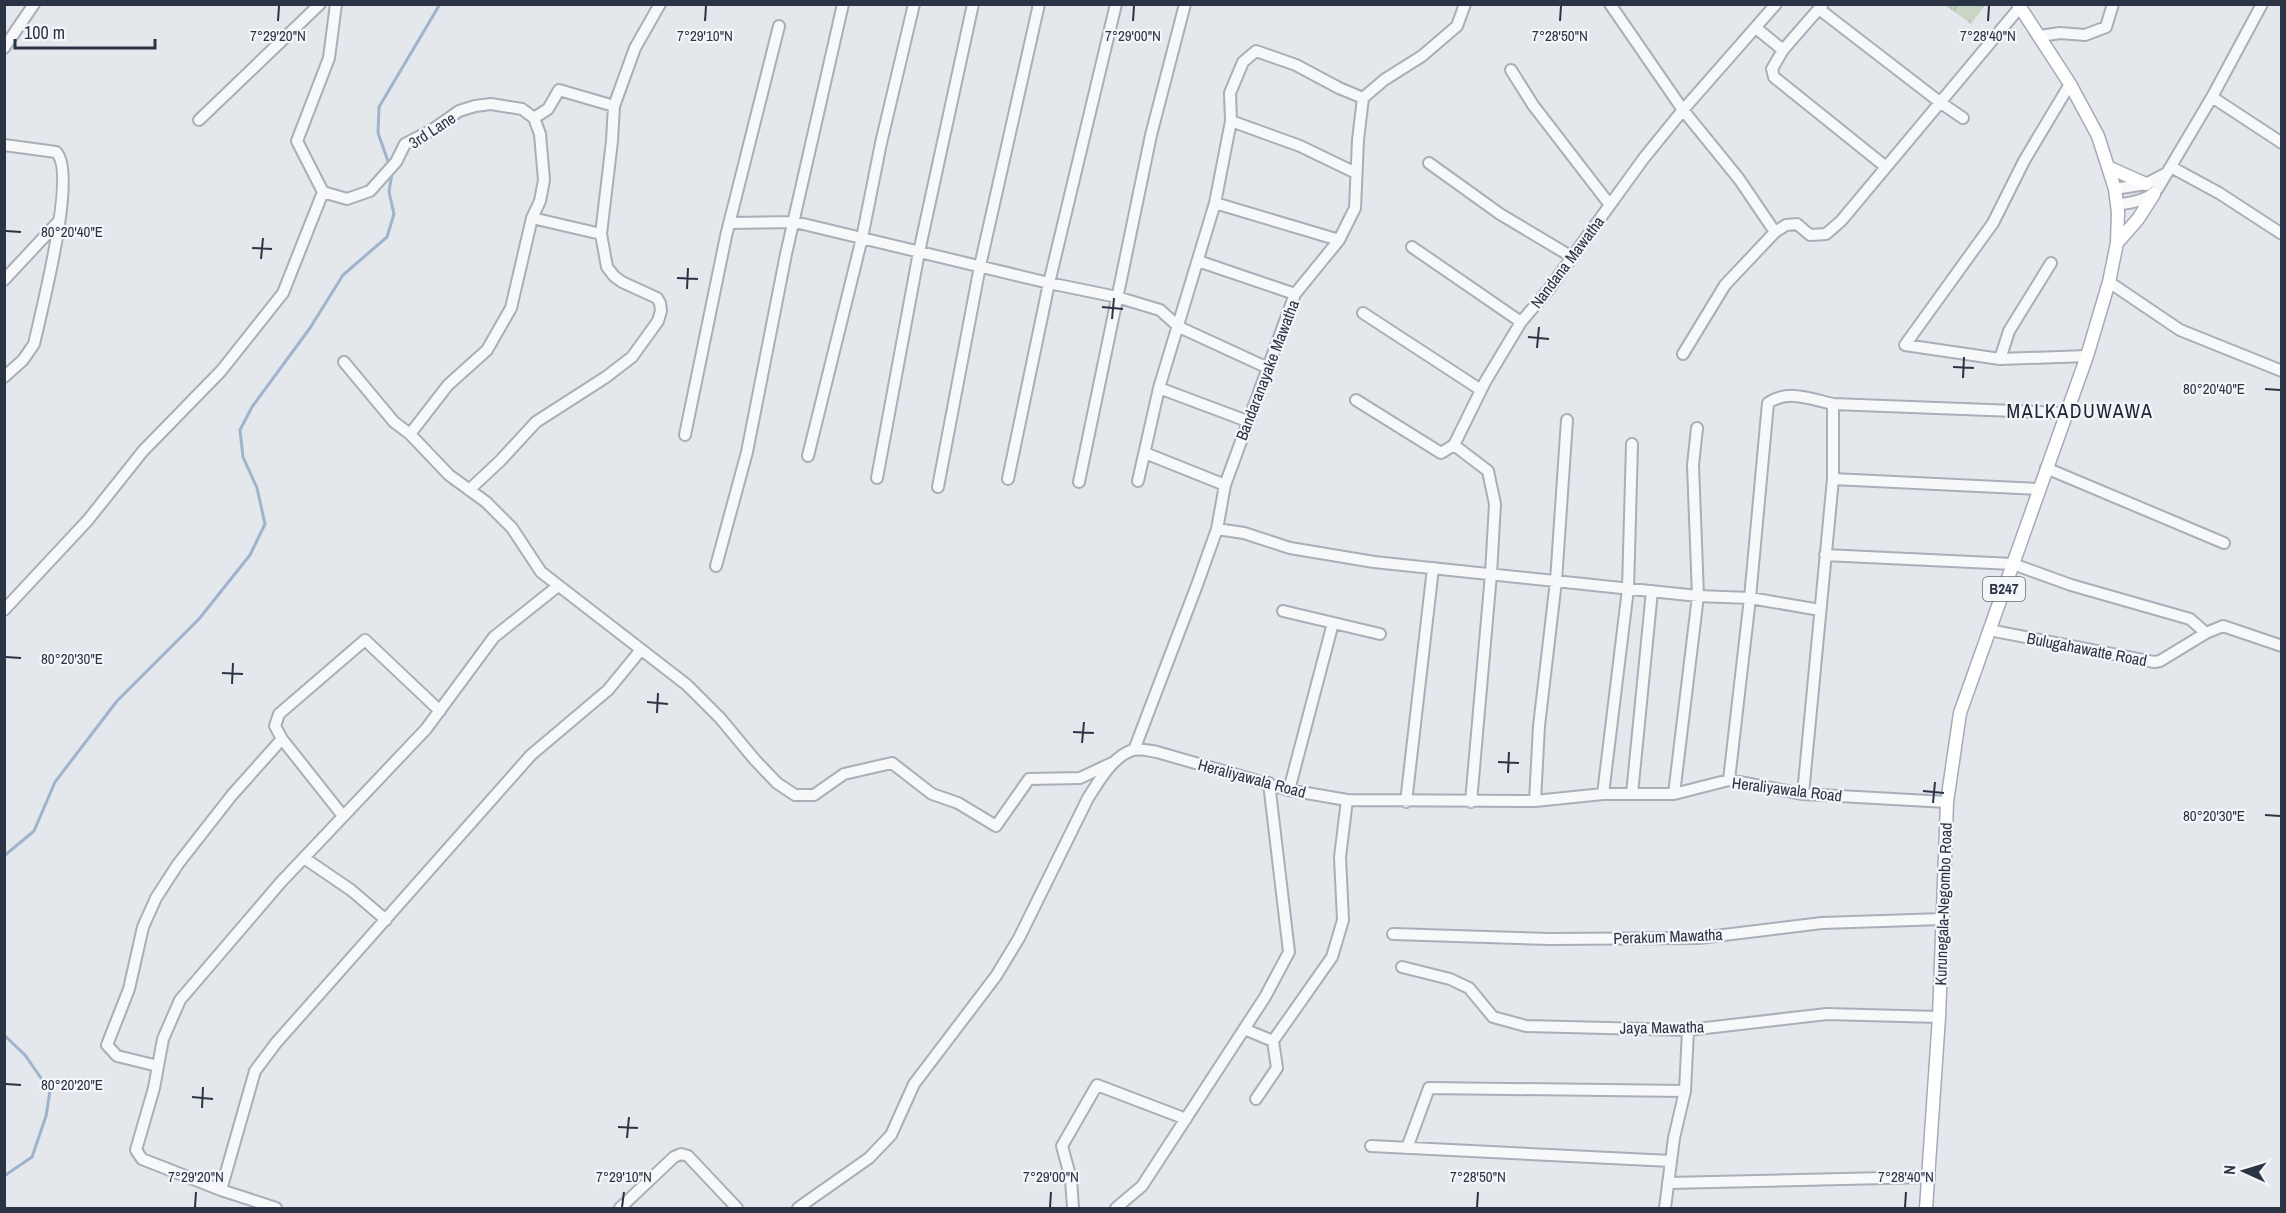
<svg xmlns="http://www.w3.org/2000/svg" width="2286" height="1213" font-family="'Archivo Narrow',sans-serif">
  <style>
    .park { fill: url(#park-tufts) }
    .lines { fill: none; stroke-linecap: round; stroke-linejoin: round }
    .stream { stroke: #9fb4cc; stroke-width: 3 }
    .minor-casing { stroke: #a9aeb7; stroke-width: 14 }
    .major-casing { stroke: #a3abb8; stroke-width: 15 }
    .minor { stroke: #f7f8fa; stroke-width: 10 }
    .major { stroke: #fff; stroke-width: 12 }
    .ticks { fill: none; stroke: #2b3445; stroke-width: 2 }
    .labels { text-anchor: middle; stroke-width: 4.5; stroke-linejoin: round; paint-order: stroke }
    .shield { fill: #f4f6f9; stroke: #676e7b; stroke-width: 1.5 }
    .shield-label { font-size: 15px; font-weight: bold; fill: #2b3445 }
    .street-label { font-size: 16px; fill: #2b3445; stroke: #f4f6f9 }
    .quarter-label { font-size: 20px; letter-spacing: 1.5px; fill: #1d2536; stroke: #f4f6f9 }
    .ticks-label { font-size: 15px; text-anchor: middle; fill: #2b3445; stroke: #f4f6f9; stroke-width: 4.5; stroke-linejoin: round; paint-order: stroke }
  </style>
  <defs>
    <pattern id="park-tufts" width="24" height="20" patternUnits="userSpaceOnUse" patternTransform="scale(1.5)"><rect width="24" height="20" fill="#c9d6c5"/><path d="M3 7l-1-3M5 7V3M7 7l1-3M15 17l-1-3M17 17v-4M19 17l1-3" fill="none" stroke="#adb8ab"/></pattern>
  </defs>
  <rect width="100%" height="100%" fill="#e4e7ec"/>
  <path class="park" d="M1945,5H1985L1971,24Z"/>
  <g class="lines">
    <path class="stream" d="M389,164L378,133L379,107L440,4
      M4,856L34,831L55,782L117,701L199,619L250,555L265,524L257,488L243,457L240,430L252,407L310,328L343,275L387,237L394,214L389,192L392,173
      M4,1035L25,1055L50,1091L46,1116L32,1157L4,1176"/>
    <defs>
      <path id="minor" d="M1610,4L1683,110L1739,179L1775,232L1786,225L1797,224L1810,235L1826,234L1841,221L2020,7
        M1823,4L1783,50L1772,69L1774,77L1886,167
        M1819,9L1941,103L1963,118
        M1756,28L1783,50
        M2040,36L2060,33L2085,35L2106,27L2113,4
        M4,48L34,4
        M1511,70L1533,105L1610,205
        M2070,84L2024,161L1993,223L1905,345L2000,359L2087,356
        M2212,97L2282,143
        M534,118L548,109L559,90L614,106
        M199,120L320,4
        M1231,121L1300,146L1356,173
        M4,145L56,152C78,172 41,312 34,344L23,360L4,377
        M1429,163L1500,214L1572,257
        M2171,167L2219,193L2282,234
        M2115,189L2146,184L2167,173
        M323,192L347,199L370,191L396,162L405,144L432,130L459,111L475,106L491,104L522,109L534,118L540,134L544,180L540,201L532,218L511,308L487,350L448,385L410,434
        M323,192L297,141L329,58L336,4
        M1215,203L1339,240
        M2117,205C2132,202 2148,201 2158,188L2212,97L2262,4
        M532,218L601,234
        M729,223L795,222L1049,283L1117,297L1160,310L1179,327L1268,368
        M1412,247L1521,322
        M1198,261L1295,294
        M4,280L59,221
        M2109,282L2180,330L2282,371
        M1363,313L1481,390
        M1683,354L1725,285L1775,232
        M2000,359L2009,331L2051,263
        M344,362L394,422L410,434L449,475L486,502L512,528L541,572L687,685L720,718L755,760L777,783L795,795H814L844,774L892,763L932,794L958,803L996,826L1029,779L1080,778L1112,763
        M1159,388L1247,421
        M1356,400L1441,453L1454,445L1485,382L1521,322L1549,289L1644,158L1683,110L1776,4
        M685,435L726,236L779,26
        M1454,445L1488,471L1495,504L1491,574L1471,802
        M1145,453L1225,485
        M808,456L862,238L881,143L914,4
        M2046,468L2224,543
        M877,478L919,252L973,4
        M1008,479L1049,283L1116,4
        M1833,479L2038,489
        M1138,481L1159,388L1215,203L1231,121L1230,93L1243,62L1256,51L1296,65L1339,88L1363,98
        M1079,482L1151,135L1185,4
        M938,487L980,266L1039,4
        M469,490L500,461L536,422L606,377L632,357L658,321L661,311L660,303L657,298L622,282L614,276L607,267L601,234L612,141L614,106L635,48L660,4
        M1217,529L1244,533L1290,548L1374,562L1698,596L1750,598L1820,610
        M1825,555L2013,564L2071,585L2190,619L2206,633
        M716,566L747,452L786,254L843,4
        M4,610L88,520L143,451L221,371L283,293L323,192
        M1283,611L1380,634
        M1989,630L2154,662L2160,661L2206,633L2223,626L2282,646
        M282,739L343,816
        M1134,750L1197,585L1217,529L1225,485L1295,294L1339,240L1355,208L1358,140L1363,98L1384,80L1422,56L1457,26L1465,4
        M1729,780L1750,598L1768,403C1788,389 1811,399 1833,404
        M1289,790L1333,623
        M1603,794L1628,589L1632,444
        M1632,794L1652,591
        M1674,794L1698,596L1693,465L1697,428
        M1803,794L1833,479V404L2067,413
        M1535,801L1539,726L1556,581L1567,420
        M1406,802L1433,568
        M304,858L351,890L386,920
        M1393,934L1550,939L1699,938L1822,923L1943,919
        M1402,967L1450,979L1469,988L1493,1017L1526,1026L1688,1030L1827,1014L1939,1017
        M1244,1029L1273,1041
        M158,1066L117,1056L107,1045L129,989L143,927L156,898L178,864L232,795L282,739L275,726L279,714L365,640L440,711
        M1256,1099L1277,1068L1273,1041L1332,957L1343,920L1340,857L1347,800
        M1371,1146L1671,1161
        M1407,1148L1429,1088L1685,1091L1688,1030
        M1668,1183L1929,1177
        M221,1190L142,1159L136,1150L154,1088L163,1039L180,1000L281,882L426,729L494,637L558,586
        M276,1208L221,1190L255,1071L276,1043L531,755L608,690L640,651
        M620,1208L674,1157L681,1154L688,1156L737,1208
        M798,1208L869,1158L891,1135L914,1084L996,976L1019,938L1088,798C1099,781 1113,756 1133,750C1141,748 1150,751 1157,752L1289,790L1347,800L1535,801L1603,794H1674L1729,780L1803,794L1947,802
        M1073,1208L1071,1179L1062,1146L1097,1085L1186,1119
        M1116,1208L1142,1186L1265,997L1289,952L1269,783
        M1665,1208L1674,1138L1685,1091"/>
      <path id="major" d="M2110,168L2146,184
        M2117,243L2138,219L2154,194
        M1926,1208L1939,1017L1947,802L1960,713L2087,356L2109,282L2117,243L2118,212L2115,189L2098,136L2070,84L2018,4"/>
    </defs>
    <use href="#minor" class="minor-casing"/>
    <use href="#major" class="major-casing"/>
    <use href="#minor" class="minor"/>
    <use href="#major" class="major"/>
  </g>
  <path class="ticks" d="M278,21L279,6M705,21L706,6M1133,21L1134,6M1560,21L1561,6M1988,21L1989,6M6,231L21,232M252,248L272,249M261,259L263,238M677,278L698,279M687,289L688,268M1102,307L1123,309M1112,319L1114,298M1528,337L1549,339M1537,348L1539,327M1953,367L1974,368M1963,378L1964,357M2265,389L2280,390M6,657L21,658M222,673L243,674M232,684L233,663M647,702L668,704M657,713L658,693M1073,732L1094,733M1082,743L1084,722M1498,762L1519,763M1508,773L1509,752M1923,791L1944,793M1933,803L1935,782M2265,815L2280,816M6,1084L21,1085M192,1097L213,1099M202,1108L203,1087M618,1127L638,1128M627,1138L629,1117M195,1207L196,1192M622,1207L624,1192M1050,1207L1051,1192M1477,1207L1478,1192M1905,1207L1906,1192"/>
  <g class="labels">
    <rect class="shield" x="1983" y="577" width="42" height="24" rx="4.5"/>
    <g class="shield-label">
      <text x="2004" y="594">B247</text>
    </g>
    <g class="street-label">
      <text transform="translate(432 130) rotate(-33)" y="6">3rd Lane</text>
      <text transform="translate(1567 262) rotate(-53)" y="6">Nandana Mawatha</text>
      <text transform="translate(1267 370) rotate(-69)" y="6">Bandaranayake Mawatha</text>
      <text transform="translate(2087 649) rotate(11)" y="6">Bulugahawatte Road</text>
      <text transform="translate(1252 778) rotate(15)" y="6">Heraliyawala Road</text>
      <text transform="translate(1787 789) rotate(7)" y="6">Heraliyawala Road</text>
      <text transform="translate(1943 904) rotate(-88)" y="6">Kurunegala-Negombo Road</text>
      <text transform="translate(1668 936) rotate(-2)" y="6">Perakum Mawatha</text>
      <text transform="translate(1662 1027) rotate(-1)" y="6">Jaya Mawatha</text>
    </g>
    <g class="quarter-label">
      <text x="2080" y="418">MALKADUWAWA</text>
    </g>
  </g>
  <g class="ticks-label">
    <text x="278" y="41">7°29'20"N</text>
    <text x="705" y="41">7°29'10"N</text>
    <text x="1133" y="41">7°29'00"N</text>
    <text x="1560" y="41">7°28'50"N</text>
    <text x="1988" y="41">7°28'40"N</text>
    <text x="72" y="237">80°20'40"E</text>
    <text x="2214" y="394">80°20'40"E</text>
    <text x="72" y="664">80°20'30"E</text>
    <text x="2214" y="821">80°20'30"E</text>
    <text x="72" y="1090">80°20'20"E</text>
    <text x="196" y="1182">7°29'20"N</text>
    <text x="624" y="1182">7°29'10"N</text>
    <text x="1051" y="1182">7°29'00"N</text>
    <text x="1478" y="1182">7°28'50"N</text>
    <text x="1906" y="1182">7°28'40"N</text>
  </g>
  <rect width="2286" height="1213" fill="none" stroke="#2b3445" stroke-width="12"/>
  <g transform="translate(2244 1171) rotate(274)" stroke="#f4f6f9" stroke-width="4.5" paint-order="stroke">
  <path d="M0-4.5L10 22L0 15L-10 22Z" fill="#2b3445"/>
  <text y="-9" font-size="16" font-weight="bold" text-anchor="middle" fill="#2b3445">N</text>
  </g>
  <path d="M15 39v9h140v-9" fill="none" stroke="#2b3445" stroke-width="3"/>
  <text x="24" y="39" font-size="18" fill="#2b3445" stroke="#f4f6f9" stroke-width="4.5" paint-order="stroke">100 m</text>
</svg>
